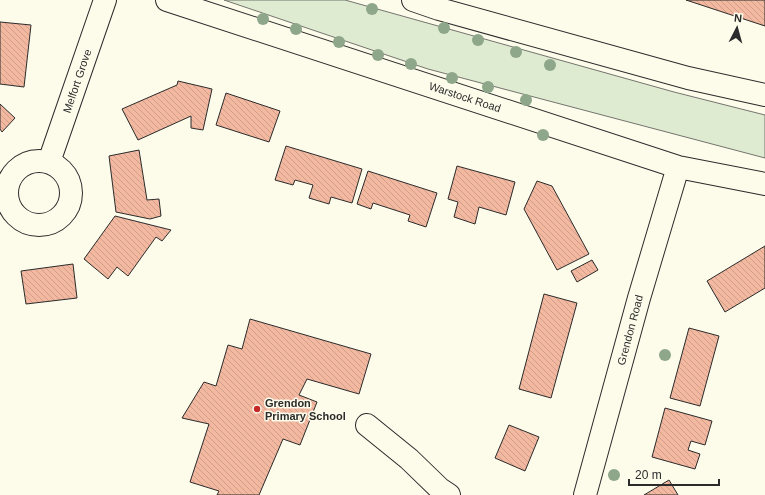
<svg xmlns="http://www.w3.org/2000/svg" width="765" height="495" font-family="Arial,sans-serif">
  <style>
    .green { fill: #deebd1; stroke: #74746e }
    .building { fill: url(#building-back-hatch); stroke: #2b2b2b }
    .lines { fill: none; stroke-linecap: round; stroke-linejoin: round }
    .minor-casing { stroke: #2b2b2b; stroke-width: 24 }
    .minor { stroke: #fdfbea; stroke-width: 22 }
    .tree { fill: #8ea78a }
    .poi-dot { fill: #c62828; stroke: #fdfbea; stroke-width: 1.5 }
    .labels { text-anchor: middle; stroke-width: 3; stroke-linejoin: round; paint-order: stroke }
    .street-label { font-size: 11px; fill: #2b2b2b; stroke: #fdfbea }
    .poi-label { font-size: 11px; font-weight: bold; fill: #2b2b2b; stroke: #fdfbea; text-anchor: start }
  </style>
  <defs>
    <pattern id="building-back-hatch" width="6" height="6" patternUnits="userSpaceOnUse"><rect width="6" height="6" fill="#f2b8a0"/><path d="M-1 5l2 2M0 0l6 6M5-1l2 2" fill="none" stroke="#d09e8a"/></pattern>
  </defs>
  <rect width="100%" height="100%" fill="#fdfbea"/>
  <path class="green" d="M224,0H345L674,92L765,115V158L428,69Z"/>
  <path class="building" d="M686,0H765V26Z
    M0,22L31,25L24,87L0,84Z
    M178,81L212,89L203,130L191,128V116L138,140L122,109L177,85Z
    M226,93L280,111L269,142L216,125Z
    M0,104L15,118L2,132L0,129Z
    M286,146L362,169L352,203L331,197L329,204L309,198L313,185L295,180L293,185L275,180Z
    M139,150L147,200L159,199L161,216L150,219L116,212L109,156Z
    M457,166L515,182L506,215L479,207L475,224L454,217L458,202L448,199Z
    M368,171L437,193L426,227L408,221L410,215L373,203L371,209L357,204Z
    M537,181L552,186L589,254L557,270L524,209Z
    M115,216L171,230L162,241L156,237L128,276L117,267L108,279L84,259Z
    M765,246V288L725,312L707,281Z
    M592,260L598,270L577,282L571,271Z
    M73,264L77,298L26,304L21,271Z
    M544,294L577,303L551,398L519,389Z
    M250,319L371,354L359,394L307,379L299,395L317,402L300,445L283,439L259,495H217L219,491L190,482L209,424L182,418L204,382L216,386L228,345L242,349Z
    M689,328L719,336L700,406L670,398Z
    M665,408L712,421L705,445L691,441L688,450L700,454L695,469L652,457Z
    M509,425L539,437L525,471L495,458Z
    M669,480L678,495H644Z"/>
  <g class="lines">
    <defs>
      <path id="minor" d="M167,0L678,167L765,184
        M413,0L439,9L688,78L765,95
        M7 193a32 32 0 1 1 64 0a32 32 0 1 1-64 0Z
        M49,162L105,0
        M367,425L409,459L440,489L449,495
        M585,495L639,298L678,167"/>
    </defs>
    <use href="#minor" class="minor-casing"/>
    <use href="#minor" class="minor"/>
  </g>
  <g class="tree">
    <circle cx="372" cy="9" r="6"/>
    <circle cx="263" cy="19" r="6"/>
    <circle cx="444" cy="28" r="6"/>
    <circle cx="296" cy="29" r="6"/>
    <circle cx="478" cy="40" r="6"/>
    <circle cx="339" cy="42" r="6"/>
    <circle cx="516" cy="52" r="6"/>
    <circle cx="378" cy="55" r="6"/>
    <circle cx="411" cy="64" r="6"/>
    <circle cx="550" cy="65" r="6"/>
    <circle cx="452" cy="78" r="6"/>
    <circle cx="488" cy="87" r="6"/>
    <circle cx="526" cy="100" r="6"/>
    <circle cx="543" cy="135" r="6"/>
    <circle cx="665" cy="355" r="6"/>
    <circle cx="614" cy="475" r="6"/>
  </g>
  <circle class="poi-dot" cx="257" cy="409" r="4"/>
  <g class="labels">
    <g class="street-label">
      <text transform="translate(77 81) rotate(-71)" y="4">Melfort Grove</text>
      <text transform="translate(465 97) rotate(18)" y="4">Warstock Road</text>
      <text transform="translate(630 330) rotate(-75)" y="4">Grendon Road</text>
    </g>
    <g class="poi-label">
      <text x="265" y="407">Grendon<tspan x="265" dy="13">Primary School</tspan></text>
    </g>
  </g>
  <g transform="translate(737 28) rotate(6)" stroke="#fdfbea" stroke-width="3" paint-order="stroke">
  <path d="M0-3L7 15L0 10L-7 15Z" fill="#2b2b2b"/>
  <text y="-6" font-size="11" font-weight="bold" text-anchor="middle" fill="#2b2b2b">N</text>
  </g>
  <path d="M629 479v6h90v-6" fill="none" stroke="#2b2b2b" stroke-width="2"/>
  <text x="635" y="479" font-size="12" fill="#2b2b2b" stroke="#fdfbea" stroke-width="3" paint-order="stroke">20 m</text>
</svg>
